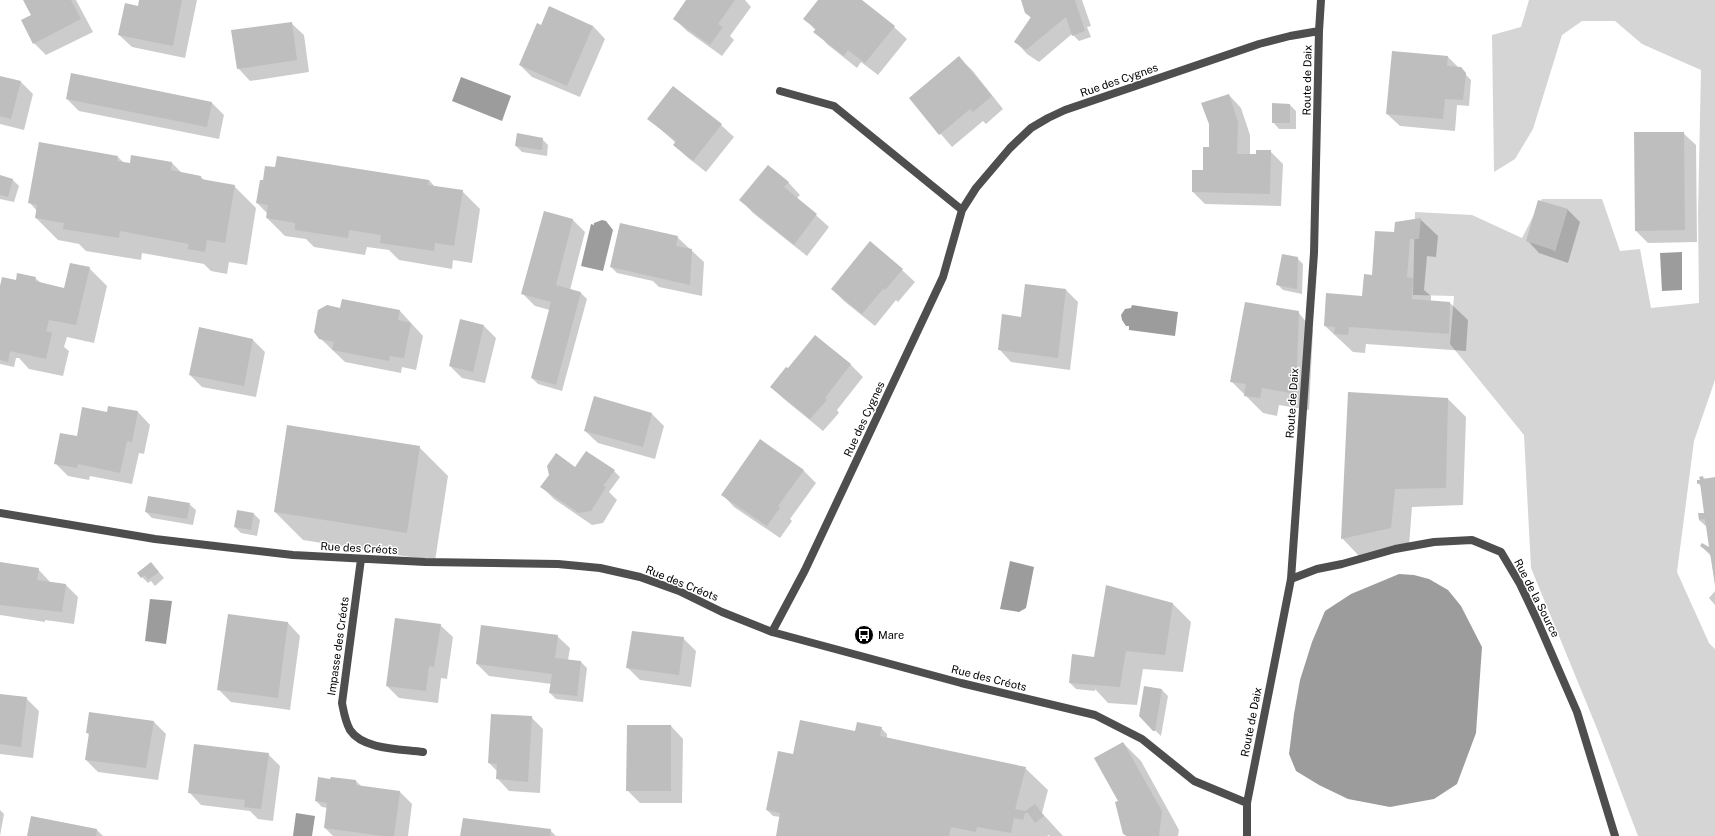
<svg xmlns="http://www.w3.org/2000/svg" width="1715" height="836" font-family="'Public Sans',sans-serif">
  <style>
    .green { fill: #d5d5d5 }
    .water { fill: #9c9c9c }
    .shadow { fill: #0003 }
    .building { fill: #bebebe }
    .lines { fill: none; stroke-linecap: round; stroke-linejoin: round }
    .street { stroke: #4e4e4e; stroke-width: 8 }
    .labels { text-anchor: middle; stroke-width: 3; stroke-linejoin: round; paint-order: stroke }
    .street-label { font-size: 11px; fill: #000; stroke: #fff }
    .poi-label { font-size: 11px; fill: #000; stroke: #fff; text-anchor: start }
  </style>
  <rect width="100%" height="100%" fill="#fff"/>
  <path class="green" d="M1529,0H1715V380L1694,441L1677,572L1709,643L1715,649V836H1638L1598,731L1531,568L1524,435L1450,344L1454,296L1413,295L1415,212L1472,215L1522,238L1542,199H1602L1620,251L1640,249L1651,308L1699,303L1698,213L1701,70L1642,44L1615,21H1582L1562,35L1533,129L1515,159L1494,172L1492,35L1521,27Z"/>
  <path class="water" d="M461,77L511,96L502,121L452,101Z
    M602,220L606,221L613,230L603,271L581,266L591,224L594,225V223Z
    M1682,252V290L1662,291L1660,253Z
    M1132,305L1178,312L1175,336L1129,330V326H1126L1122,320L1121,315L1125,309L1131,308Z
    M1010,561L1034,567L1026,608L1019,612L1000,609Z
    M1399,574L1414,575L1429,579L1448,590L1461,606L1482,647L1476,733L1457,784L1434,799L1390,807L1348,799L1319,785L1296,771L1289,754L1294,714L1300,680L1312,642L1325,611L1351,594Z
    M150,599L172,601L166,644L145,641Z
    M296,813L315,816L312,836H293Z"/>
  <path class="shadow" d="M24,0H76L93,32L46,55L34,43L32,15Z
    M140,0H197L185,58L132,47L119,35L139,7Z
    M688,0H745L751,7L730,36L734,40L722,56L687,31L674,18Z
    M819,0H861L894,27L907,39L878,75L861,62L857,68L827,44L805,18Z
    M1023,0H1082L1091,26L1087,27L1091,37L1079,41L1072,34L1039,62L1027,54L1015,41L1031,18L1026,13Z
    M291,23L304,35L309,72L250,81L238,68Z
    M593,26L605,39L580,97L532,77L520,65L542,27Z
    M1448,57L1471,80L1469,106L1457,105L1455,131L1400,126L1387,114Z
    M959,58L972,70L1003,109L986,124L983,121L952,147L910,98Z
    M71,75L212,103L224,115L219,139L79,111L67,99Z
    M0,77L21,82L33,94L24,130L0,124Z
    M673,88L721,125L734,137L706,172L687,157L674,145L676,143L649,119Z
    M1229,95L1241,108L1250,135V155H1257L1270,151L1283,164L1281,206L1205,204L1193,192L1204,171L1210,148Z
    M1290,105L1296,111V129H1279L1273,122Z
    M1635,133H1683L1696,145L1697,242L1648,243L1636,231Z
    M542,139L548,145L547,156L522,152L516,146Z
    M132,156L172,163L183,174L201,177L204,180L234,186L256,208L247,265L229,262L227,274L211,271L204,264L142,253L141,260L86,251L79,244L58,240L36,218L37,211L30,203L118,157L124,163L131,164Z
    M0,176L13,180L19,186L14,202L0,199Z
    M429,180L435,187L462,191L480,209L472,263L453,260L452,269L399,260L389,250L367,247L365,255L314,247L306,239L285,236L267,218L268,214L257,203Z
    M788,182L800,195L797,198L829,227L807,256L753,213L741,200Z
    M1539,201L1568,210L1580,222L1568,263L1539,253L1527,240Z
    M544,212L573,220L585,232L570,290L581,293L587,299L562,391L538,384L532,378L550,310L535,306L523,294Z
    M1420,219L1438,236L1436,257L1427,256L1424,290L1431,296V301L1450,303L1468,320L1466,351L1366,344L1365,353L1353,352L1325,326L1363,297L1395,233Z
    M677,237L704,262L702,296L659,287L653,281L617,273L611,267Z
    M1297,258L1303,264L1302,294L1283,290L1277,284Z
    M89,268L107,286L94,343L67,337L64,347L69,351L63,376L29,369L19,358H16L14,367L0,364V290L17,281L35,278L41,283L65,289Z
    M902,270L915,282L898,302L896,300L875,326L844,301L832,289Z
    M1066,290L1078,302L1070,370L1011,362L999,349L1022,318Z
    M340,309L400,311L423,336L416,370L402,367L401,373L345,362L320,338Z
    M1298,312L1313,330L1309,410L1279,405L1277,416L1263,413L1231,381Z
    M484,326L496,338L485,383L462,378L450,366Z
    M200,329L253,340L265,352L256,397L202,387L190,375Z
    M815,336L851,365L863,377L837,410L839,413L823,431L784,399L771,387L788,370Z
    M595,398L652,414L664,426L655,459L598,443L585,431Z
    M1448,399L1466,417L1463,505L1412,507L1409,546L1359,556L1342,538Z
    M138,412L150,425L144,454L139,453L132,484L90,476L89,480L68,476L56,464L77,438L107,413Z
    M761,441L804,471L816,483L790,519L792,521L780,538L734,507L722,494Z
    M419,447L448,476L435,561L303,540L275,512Z
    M576,468L614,471L620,477L609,492L617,500L603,523L592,525L554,499L542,487L550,475Z
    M1703,477L1705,479L1715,478V584L1711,556L1701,546L1710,549L1707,527L1699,520L1705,514L1701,486L1698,483Z
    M189,504L196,510L193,525L152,518L146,512Z
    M254,514L260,520L257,536L241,533L235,527Z
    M0,563L38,569L50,582L66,585L78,597L74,624L45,620V622L0,615Z
    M151,563L164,578L155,586L151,581L148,583L142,577Z
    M1715,591V605L1709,598Z
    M1173,604L1191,622L1183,672L1143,669L1137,705L1108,703L1095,689V691L1076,689L1070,683Z
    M235,616L288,623L300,636L290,710L231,702L218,689Z
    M440,625L453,637L447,679L441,678L438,703L399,698L387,686Z
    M557,636L570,648L568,660L581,662L587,668L583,702L556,699L550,693L552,684L489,676L477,664Z
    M683,638L696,651L691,687L640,680L628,668Z
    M1162,690L1168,696L1161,736L1140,716Z
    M26,698L39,711L33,758L0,754V701Z
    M531,717L543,729L540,793L509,791L497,778V771L489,763Z
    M154,722L166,734L158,780L98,772L86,760L90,735L87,733Z
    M671,726L683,739L682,803H640L627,790Z
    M881,728L887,734V739L1025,768L1048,790L1042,813L1063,836H1050L1049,835L1047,836H777L781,817L773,816L767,810L792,755L858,733Z
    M1123,743L1141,761L1179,830L1178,836H1126L1124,834L1120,802Z
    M268,754L280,766L273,821L258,819L250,811L201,805L189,792Z
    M356,781L362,787L400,792L412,804L408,836H333L325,828L328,808L322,807L316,801Z
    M0,810L4,814L0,836Z
    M32,817L97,830L103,836H28Z
    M550,830L556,836H461Z"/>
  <path class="building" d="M23,0H71L81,19L33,44L21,20L31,15Z
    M139,0H182L173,46L118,35L125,3L138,6Z
    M686,0H735L718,24L723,27L710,45L673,19Z
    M818,0H862L895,26L865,63L848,50L844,56L813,32L816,29L803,19Z
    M1021,0H1075L1085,31L1072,36L1066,17L1026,50L1014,42L1031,17L1025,13Z
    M549,6L593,26L567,86L519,65L537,23L541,25Z
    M292,22L297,60L237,69L231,30Z
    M1392,51L1448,56L1447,66L1461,67L1466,73L1463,100L1445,99L1443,119L1386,114Z
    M959,56L992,96L973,112L970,109L939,135L909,98Z
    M71,73L212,102L207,127L66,99Z
    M0,76L21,81L11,119L0,116Z
    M673,86L722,124L693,161L673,145L676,141L647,119Z
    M1229,94L1238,122L1237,154H1256V150H1271L1270,194L1192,192V170H1203V147H1209V124L1201,103Z
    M1272,103L1290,104V123H1272Z
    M1634,132H1684L1685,230L1635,231Z
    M517,133L543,138L542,150L515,146Z
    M39,142L118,156L117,161L130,163L131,155L172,162L171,170L201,176V179L235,185L225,243L207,240L205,252L187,249L189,244L120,231L119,238L63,229L64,223L35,218L37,205L28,203Z
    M277,156L429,180L428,185L463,190L454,246L435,243L434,251L380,243L381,235L349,230L348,238L295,230V223L266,218L268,205L256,203L260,180H263L265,166L275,167Z
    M768,165L789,182L784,187L817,214L794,245L739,200Z
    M0,175L13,179L8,197L0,195Z
    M1538,200L1568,209L1555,252L1553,250L1526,241Z
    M544,211L573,219L556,285L581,292L556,385L531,378L551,302L521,294Z
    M1421,218L1419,239H1410L1407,277L1413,278L1412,299L1450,302L1449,334L1349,327L1348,335L1334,334L1335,327L1324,326L1326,293L1362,296L1364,274L1372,275L1375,231L1394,232L1395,222Z
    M620,223L678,236L676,246L692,249L690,285L610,267Z
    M870,241L903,269L885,290L883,289L862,314L831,289Z
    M1282,254L1298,257L1297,289L1276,285Z
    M70,263L90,267L76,325L49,320L46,331L52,333L46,359L10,351L8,362L0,360V286L2,277L16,280L17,273L36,277L35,281L64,288Z
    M1025,284L1066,289L1058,358L998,350L1002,314L1021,317Z
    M342,299L400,310L398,320L411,323L404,358L390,356L389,361L332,350L334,342L319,339L314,332L318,310L327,305L340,308Z
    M1245,302L1299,311L1296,394L1262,388L1260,398L1244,396L1246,384L1230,382Z
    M460,319L484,325L473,372L449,366Z
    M199,327L253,339L244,386L189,375Z
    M815,335L851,364L825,398L827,400L810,419L770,387L786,367L788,368Z
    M1348,392L1448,398L1446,488L1395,489L1391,528L1341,539Z
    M594,396L652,413L643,447L584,431Z
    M108,406L138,411L132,442L127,441L120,473L78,464L77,468L54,464L60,433L77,436L82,407L107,412Z
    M287,425L420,446L407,533L274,512Z
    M760,439L804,470L778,506L780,508L767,526L721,495Z
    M586,451L615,470L603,486L606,487L591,511L579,513L540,487L549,475L547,466L556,453L575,467Z
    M1703,476V479L1715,477V585L1710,553L1700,546L1702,543L1709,547L1705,519L1699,520L1698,513H1704L1700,483L1697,484V480H1700L1699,477Z
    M148,496L190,503L187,519L145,512Z
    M237,510L254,513L251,530L234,527Z
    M0,562L39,568L37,580L66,584L62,612L0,605Z
    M151,562L159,572L148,580L145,575L141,578L137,573Z
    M1106,585L1173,603L1165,655L1126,651L1120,687L1069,683L1072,654L1094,657Z
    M228,614L288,622L278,698L217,690Z
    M395,618L441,624L434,667L429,666L426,691L386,686Z
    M481,625L558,635L555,658L581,661L577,696L549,693L552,674L476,664Z
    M632,631L684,637L679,675L626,668Z
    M1144,686L1162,689L1155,731H1153L1139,716Z
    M0,694L27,697L21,747L0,744Z
    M89,712L154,721L146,768L85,760L89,733H86Z
    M491,714L532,716L528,782L496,779L497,764L488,763Z
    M800,720L855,731L857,722L882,727L880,736L1026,767L1015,809L1025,811L1035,804L1044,816L1035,823L1028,813H1025L1023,820L1014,818L1011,833L977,827L976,832L951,827L949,836H776L780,813L766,810L778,751L793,754Z
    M627,725H671V791H626Z
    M1123,742L1162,811L1159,836H1126V835L1123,834L1115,802L1118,801L1094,758Z
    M194,744L269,753L261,809L244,807L245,800L188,793Z
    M318,777L330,779L331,777L356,780V785L400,791L394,836H382L324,828L327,803L315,801Z
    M31,816L97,829L96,836H27Z
    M463,818L551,829L550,836H460Z"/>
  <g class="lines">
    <path class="street" d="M780,91L834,106L962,210
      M0,513L155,539L293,555L425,562L558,564L600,568L640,577L679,591L722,612L772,632L961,683L1095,715L1142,739L1194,781L1247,803
      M361,559L342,703C344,713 345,721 350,730C363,750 402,749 423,752
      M1291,579L1317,569L1342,564L1395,549L1434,542L1472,540L1501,552L1520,584L1537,620L1577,712L1615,836
      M772,632L805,570L943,277L962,210L976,188L1010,148L1031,128L1048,118L1065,110L1259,44L1290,36L1319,31
      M1247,836V803L1291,579L1314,253L1319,31L1321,0"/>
  </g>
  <defs>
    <symbol id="bus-disc" viewBox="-11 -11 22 22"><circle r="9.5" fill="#000" stroke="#fff"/><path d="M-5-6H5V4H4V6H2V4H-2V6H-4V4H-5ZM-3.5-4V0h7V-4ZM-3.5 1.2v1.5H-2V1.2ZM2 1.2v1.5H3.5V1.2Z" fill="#fff"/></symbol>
  </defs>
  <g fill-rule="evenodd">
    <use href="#bus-disc" x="853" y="624" width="22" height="22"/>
  </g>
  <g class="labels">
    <g class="street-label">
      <text transform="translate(1119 80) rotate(-19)" y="4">Rue des Cygnes</text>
      <text transform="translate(1307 80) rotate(-89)" y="4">Route de Daix</text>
      <text transform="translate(1292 403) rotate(-86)" y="4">Route de Daix</text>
      <text transform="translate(864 419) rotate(-65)" y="4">Rue des Cygnes</text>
      <text transform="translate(359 548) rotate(3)" y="4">Rue des Créots</text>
      <text transform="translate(682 583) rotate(22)" y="4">Rue des Créots</text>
      <text transform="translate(1537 598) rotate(63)" y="4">Rue de la Source</text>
      <text transform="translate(338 646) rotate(-82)" y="4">Impasse des Créots</text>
      <text transform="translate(989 678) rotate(14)" y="4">Rue des Créots</text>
      <text transform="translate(1251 722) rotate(-79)" y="4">Route de Daix</text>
    </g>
    <g class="poi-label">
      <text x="878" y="639">Mare</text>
    </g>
  </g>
</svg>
